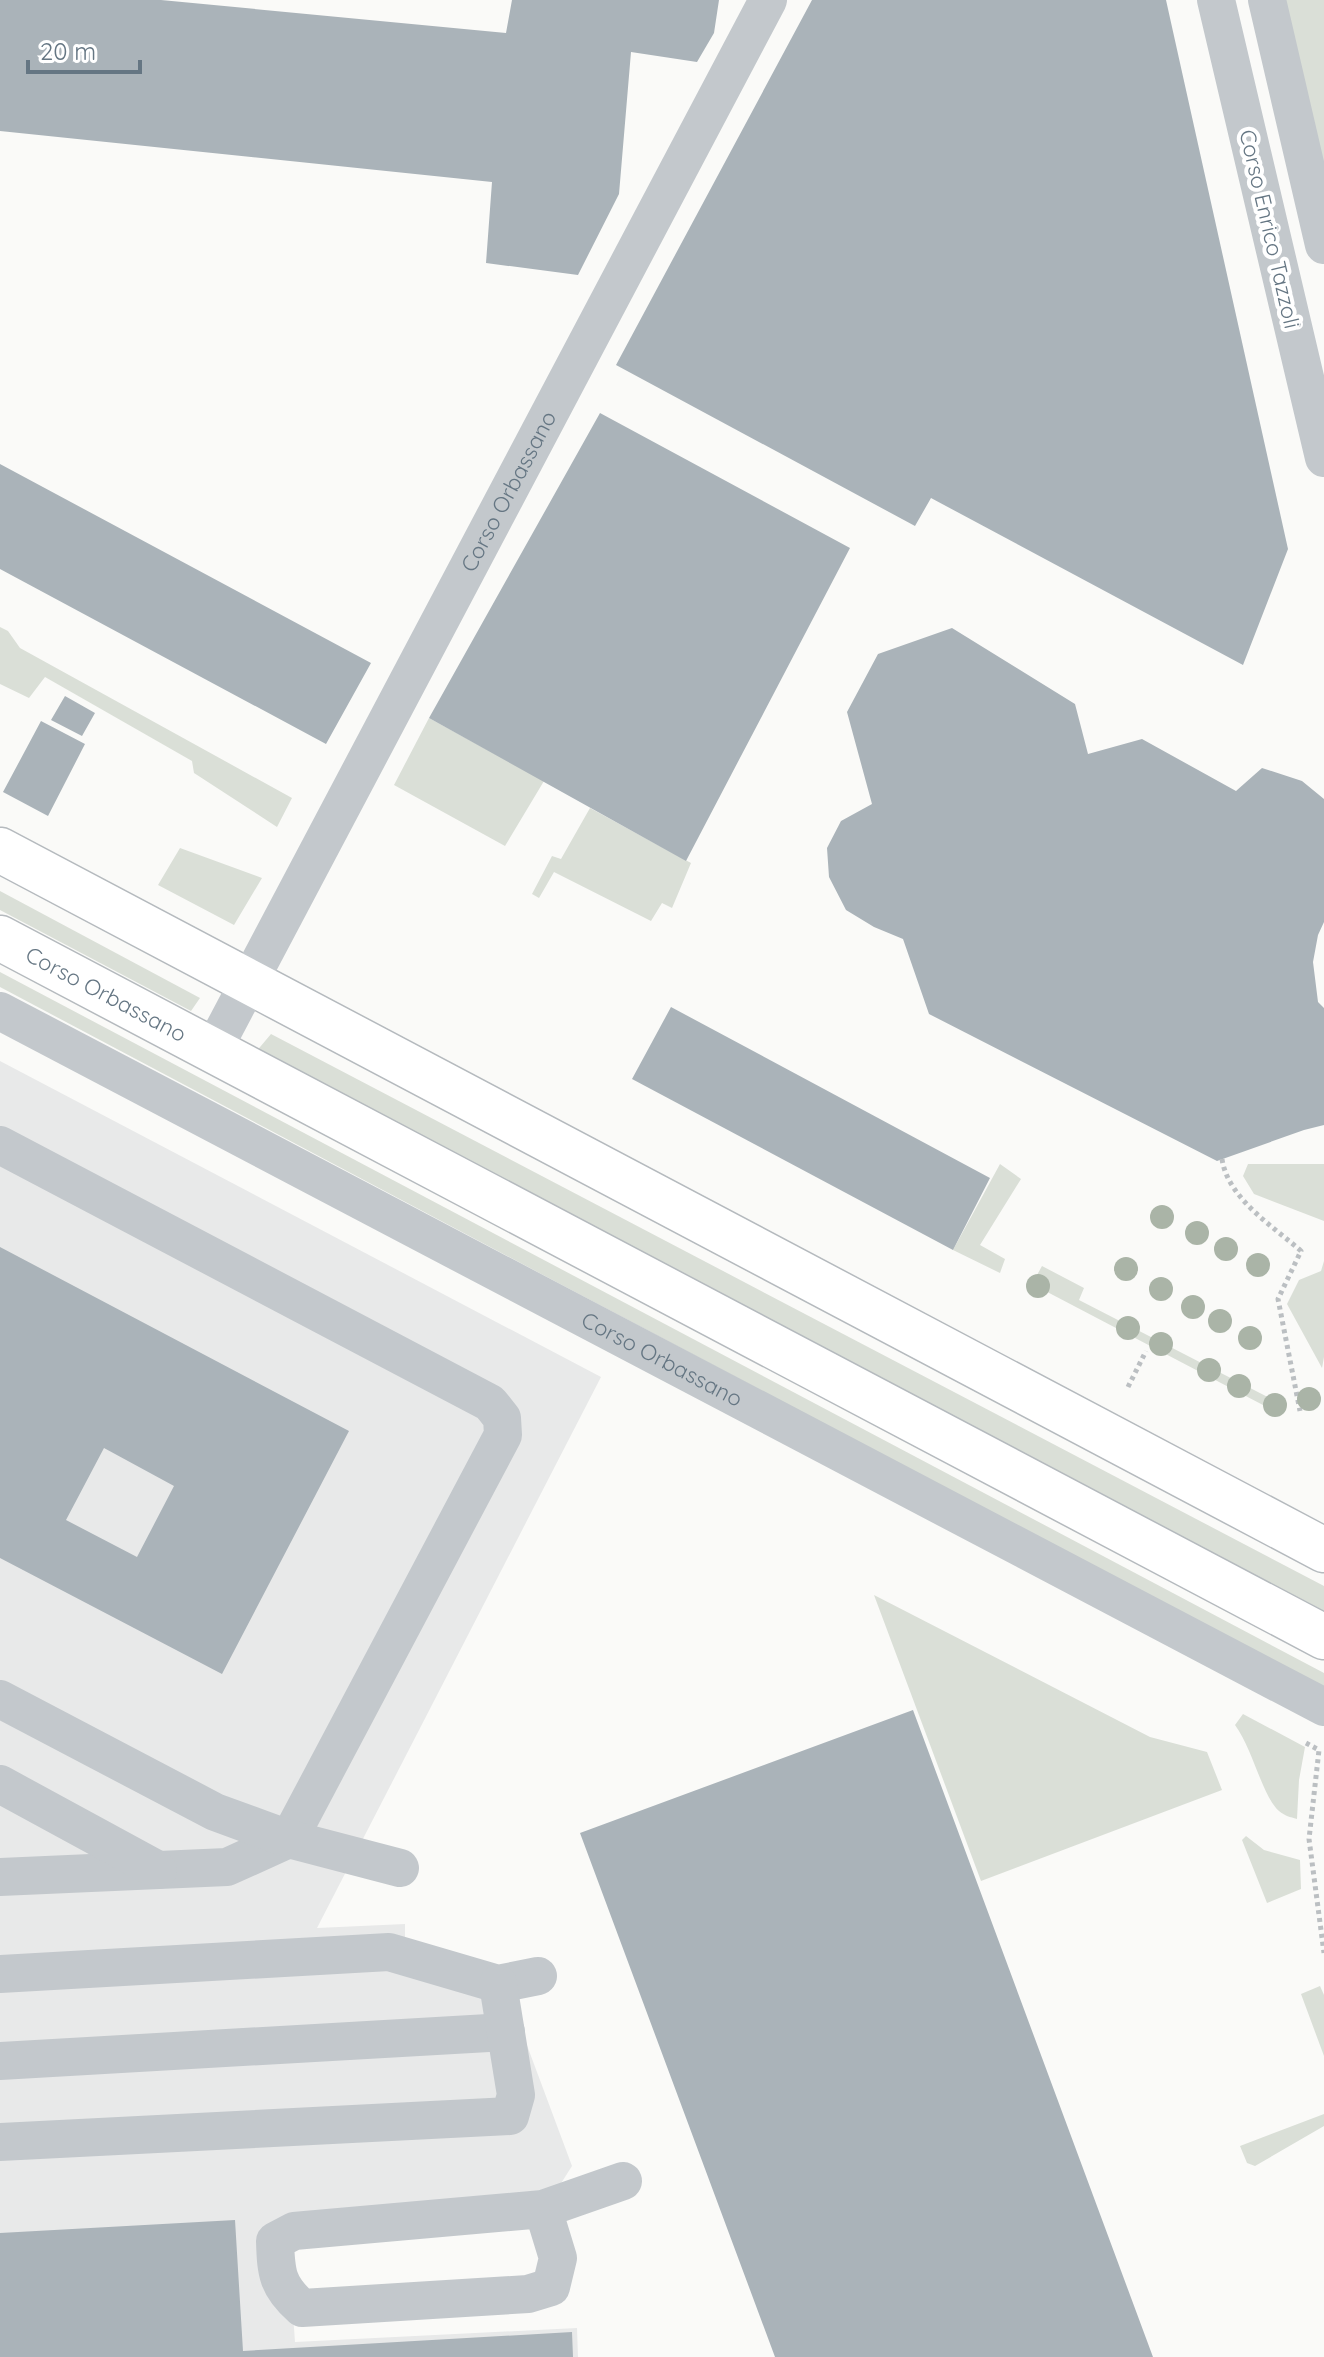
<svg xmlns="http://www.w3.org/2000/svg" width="1324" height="2357" font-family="Quicksand,sans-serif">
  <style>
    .built { fill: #e8e9e9 }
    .green { fill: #dadfd7 }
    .building { fill: #aab3b9; fill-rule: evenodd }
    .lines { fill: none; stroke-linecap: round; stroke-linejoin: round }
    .major-casing { stroke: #b5babe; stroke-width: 47 }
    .path { stroke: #bbbfc2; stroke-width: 5; stroke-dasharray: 4 4; stroke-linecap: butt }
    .minor { stroke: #c3c8cc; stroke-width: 38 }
    .major { stroke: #fff; stroke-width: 44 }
    .tree { fill: #aab4a7 }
    .labels { text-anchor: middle; stroke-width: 8; stroke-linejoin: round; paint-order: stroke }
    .street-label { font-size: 22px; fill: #657683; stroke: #fff }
  </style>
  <rect width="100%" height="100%" fill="#fafaf8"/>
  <path class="built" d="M0,1061L601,1377L317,1928L405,1924V1960L500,1985L528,2048L572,2166L539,2218L287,2228L295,2342L577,2328L578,2357H0Z"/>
  <path class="green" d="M1282,0H1324V174Z
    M0,627L8,631L20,648L292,798L277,827L194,773L192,761L45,677L29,698L0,684Z
    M429,718L544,781L505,846L394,785Z
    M590,808L691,863L672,908L662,903L651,921L554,872L539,898L532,894L552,856L561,859Z
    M180,848L262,878L234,925L158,885Z
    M0,891L200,998L191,1011L0,910Z
    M0,972L1324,1673V1689L0,987Z
    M271,1034L1324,1586V1611L255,1053Z
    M1000,1164L1021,1179L980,1245L1005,1259L1000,1273L953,1250Z
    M1248,1164H1324V1221L1254,1194L1243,1176Z
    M1324,1261V1357L1322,1368L1287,1304L1299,1280L1321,1271Z
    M1042,1266L1084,1288L1079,1300L1283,1405L1278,1413L1032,1284Z
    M874,1595L1150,1737L1207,1752L1222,1790L981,1881Z
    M1243,1714L1305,1747L1299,1780L1297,1819C1290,1817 1285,1816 1279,1811C1262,1796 1253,1749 1235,1725Z
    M1246,1836L1264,1850L1300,1860L1301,1889L1267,1903L1242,1840Z
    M1320,1986L1324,1995V2056L1301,1994Z
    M1324,2114V2126L1255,2166L1247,2163L1240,2146Z"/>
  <path class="building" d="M0,0H161L506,33L512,0H719L714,33L697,62L631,52L619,194L578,275L486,263L492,182L0,131Z
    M812,0H1166L1288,549L1243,665L931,498L915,526L616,365Z
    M600,413L850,548L686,861L429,718Z
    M0,464L371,663L326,744L0,569Z
    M952,628L1075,704L1088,754L1142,739L1236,791L1262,768L1302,781L1324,799V922L1318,935L1313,962L1318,1002L1324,1008V1125L1304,1130L1217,1161L929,1014L903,939L874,927L846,910L829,877L827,848L841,821L872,804L847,712L878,654Z
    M65,696L95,713L82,736L51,720Z
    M41,721L85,744L48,816L3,792Z
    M671,1007L990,1178L953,1250L632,1079Z
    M0,1247L349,1431L222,1674L0,1558ZM104,1448L174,1486L137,1557L66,1520Z
    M913,1710L1153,2357H775L580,1833Z
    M235,2220L243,2351L572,2332L573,2357H0V2233Z"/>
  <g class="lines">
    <defs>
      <g id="major">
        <path d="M0,850L1324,1550"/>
        <path id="s3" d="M0,938L1324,1637"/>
      </g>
    </defs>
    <use href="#major" class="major-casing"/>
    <path class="path" d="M1222,1159C1228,1199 1273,1226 1301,1251L1278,1299L1300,1411
      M1128,1387L1146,1351
      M1306,1743L1319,1750L1309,1839L1324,1953"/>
    <g class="minor">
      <path d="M1216,0L1324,458"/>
      <path d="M1267,0L1324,245"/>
      <path id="s1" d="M0,1011L1324,1707"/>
      <path id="s2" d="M213,1050L768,0"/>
      <path d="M0,1145L490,1403L502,1418L503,1435L289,1839L227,1867L0,1877"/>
      <path d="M0,1699L215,1812L289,1839L400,1868"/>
      <path d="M0,1784L158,1870"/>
      <path d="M0,1974L389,1952L498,1984L538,1976"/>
      <path d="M0,2061L506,2032"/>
      <path d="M0,2142L510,2116L516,2095L498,1984"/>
      <path d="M543,2209L558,2258L551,2287L528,2294L302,2308C277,2286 276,2273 275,2241L294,2231L543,2209L623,2181"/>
    </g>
    <use href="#major" class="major"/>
  </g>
  <g class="tree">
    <circle cx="1162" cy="1217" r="12"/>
    <circle cx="1197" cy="1233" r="12"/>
    <circle cx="1226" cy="1249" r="12"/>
    <circle cx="1258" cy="1265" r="12"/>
    <circle cx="1126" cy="1269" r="12"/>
    <circle cx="1038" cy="1286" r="12"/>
    <circle cx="1161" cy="1289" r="12"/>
    <circle cx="1193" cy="1307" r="12"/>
    <circle cx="1220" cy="1321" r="12"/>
    <circle cx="1128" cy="1328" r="12"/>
    <circle cx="1250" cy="1338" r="12"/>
    <circle cx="1161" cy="1344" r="12"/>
    <circle cx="1209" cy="1370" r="12"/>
    <circle cx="1239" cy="1386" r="12"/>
    <circle cx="1309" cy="1399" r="12"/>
    <circle cx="1275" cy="1405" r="12"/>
  </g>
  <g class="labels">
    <g class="street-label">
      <text transform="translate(1270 229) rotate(77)" y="8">Corso Enrico Tazzoli</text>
      <text dy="8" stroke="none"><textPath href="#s2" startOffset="632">Corso Orbassano</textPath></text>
      <text dy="8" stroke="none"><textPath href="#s3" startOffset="120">Corso Orbassano</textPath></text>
      <text dy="8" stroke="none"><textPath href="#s1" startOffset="748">Corso Orbassano</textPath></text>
    </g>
  </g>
  <path d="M28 60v12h112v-12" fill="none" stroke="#657683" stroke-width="4"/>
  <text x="40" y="60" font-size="24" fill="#657683" stroke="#ffffff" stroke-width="6" paint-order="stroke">20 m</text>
</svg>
